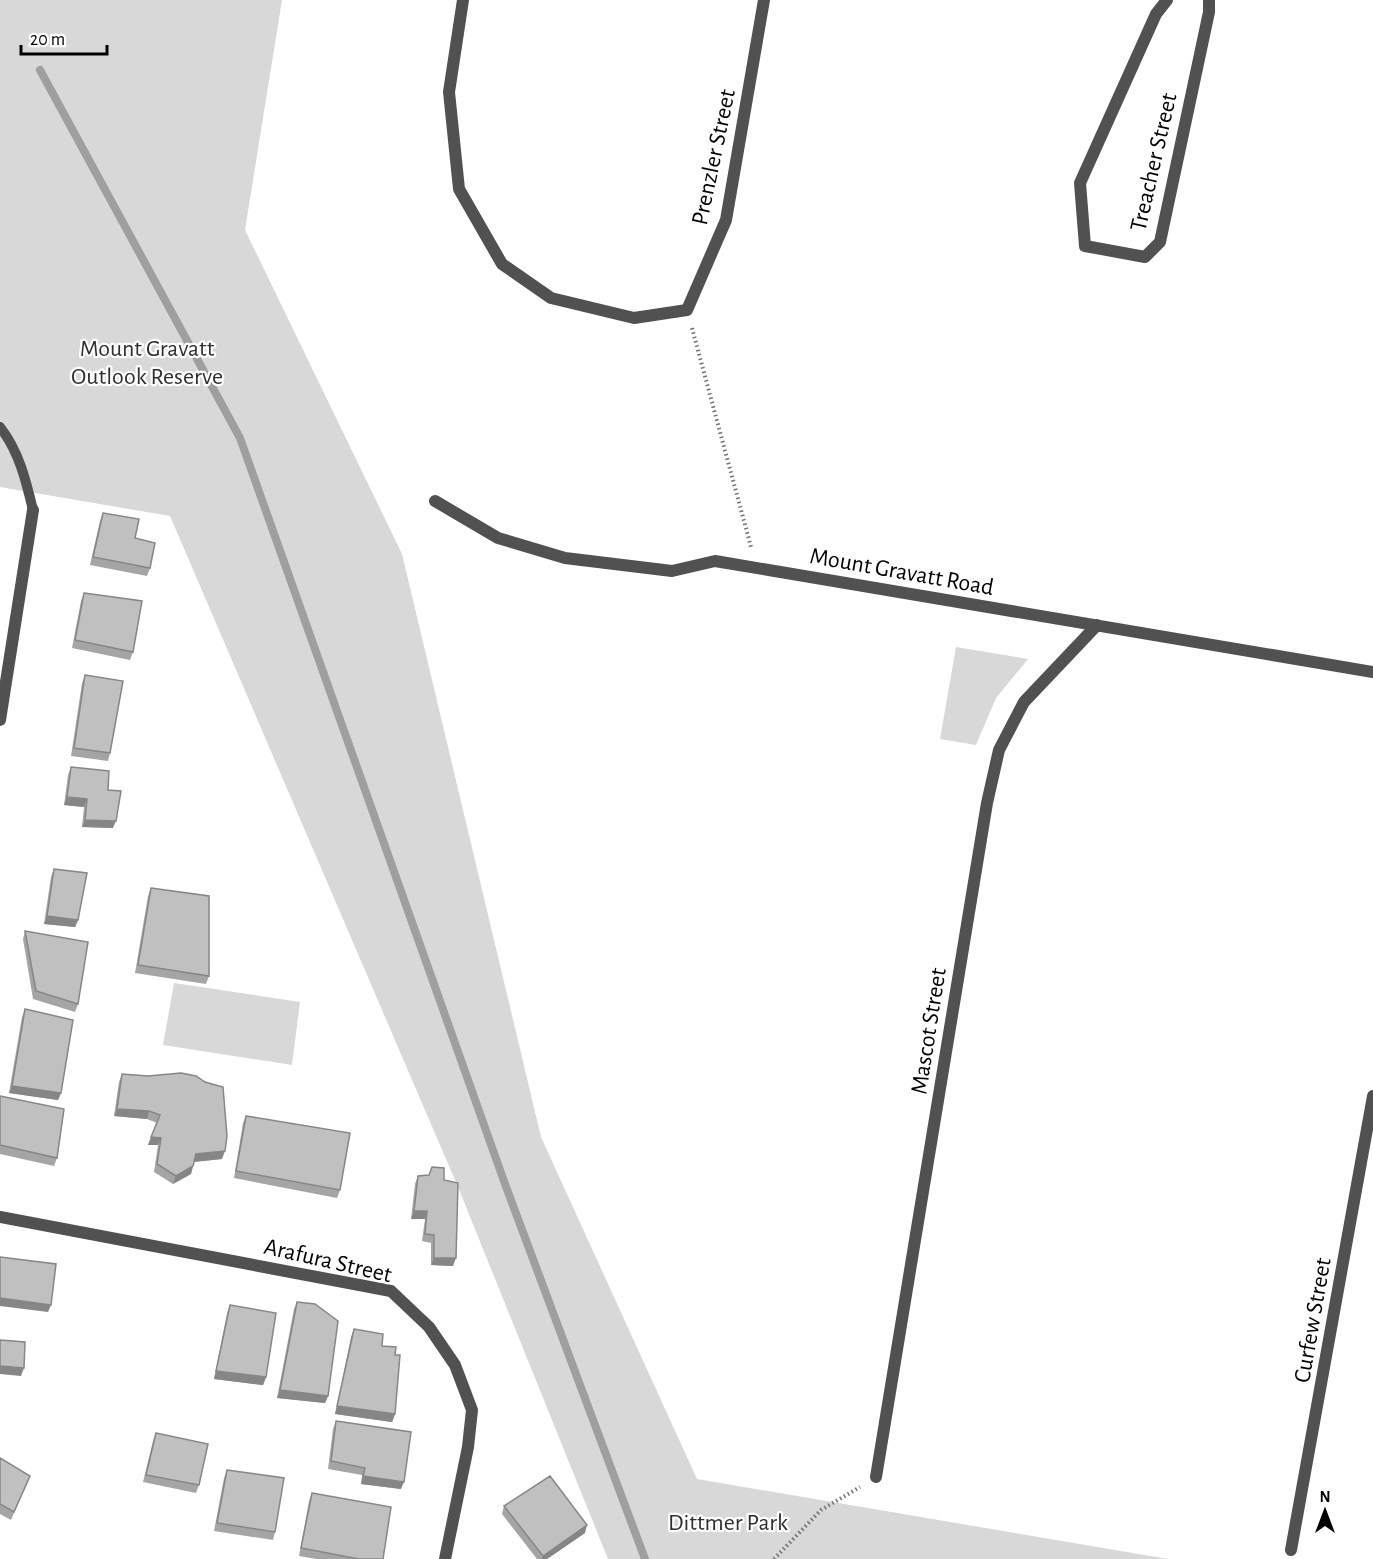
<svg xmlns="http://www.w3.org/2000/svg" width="1373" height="1559" font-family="'Alegreya Sans',sans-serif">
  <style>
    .green { fill: #d8d8d8 }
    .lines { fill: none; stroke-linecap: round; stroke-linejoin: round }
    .stream { stroke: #9f9f9f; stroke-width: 8 }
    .path { stroke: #737373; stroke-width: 4; stroke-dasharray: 1.5 3; stroke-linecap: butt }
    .lane { stroke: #515151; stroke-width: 10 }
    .street { stroke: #515151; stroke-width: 12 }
    .wall { fill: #a5a5a5 }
    .shaded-wall { fill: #868686 }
    .building { fill: #c0c0c0; stroke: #868686; stroke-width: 1.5 }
    .labels { text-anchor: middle; stroke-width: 4.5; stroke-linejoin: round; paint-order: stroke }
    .street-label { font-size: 24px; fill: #000; stroke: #fff }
    .park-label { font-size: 24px; fill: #2f2f2f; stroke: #fff }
  </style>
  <rect width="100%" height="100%" fill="#fff"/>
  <path class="green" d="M0,0H282L245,230L402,554L541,1137L697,1479L1168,1559H608L458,1187L170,516L0,487Z
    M956,647L1028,659L996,698L976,745L940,739Z
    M174,983L300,1002L292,1065L163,1045Z"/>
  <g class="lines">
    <path class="stream" d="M40,70L240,438L505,1184L645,1559"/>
    <path class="path" d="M692,328L751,547
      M774,1559L821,1510L860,1487"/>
    <path class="lane" d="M0,427C19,451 26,481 33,510"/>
    <path class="street" d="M463,0L449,92L459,189L502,264L551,298L634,318L687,310L726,220L764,0
      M1167,0L1156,14L1080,183L1085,246L1145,257L1160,242L1209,12V0
      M435,501L498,538L565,558L672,571L715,561L1373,672
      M0,720L33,510
      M0,1217L391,1291L429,1327L455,1365L472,1410L468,1447L445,1559
      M876,1477L987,803L999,750L1024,702L1097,625
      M1291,1550L1373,1096"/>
  </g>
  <path class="wall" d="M103,513L150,568L147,576L90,565L100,521Z
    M84,593L133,652L130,660L72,648L81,601Z
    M85,675L110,753L108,761L71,756L82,683Z
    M71,767L108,790L113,828L82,827L84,807L64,805L68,775Z
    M54,869L78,920L75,927L44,924L51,877Z
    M151,888L209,976L206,984L135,973L148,896Z
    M25,931L78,1004L75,1012L33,999L23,939Z
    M25,1009L61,1093L58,1100L9,1093L22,1017Z
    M122,1074L222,1159L194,1162L191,1174L173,1184L154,1172L158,1145H148L157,1123L147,1119L114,1116L119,1082Z
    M0,1096L57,1158L54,1166L0,1154Z
    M246,1116L340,1190L337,1198L234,1178L243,1123Z
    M418,1176L444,1180L453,1266L431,1265V1243L422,1241L425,1219H411L415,1184Z
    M297,1302L328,1396L325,1403L277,1398L294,1309Z
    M230,1305L266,1377L263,1385L214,1379L227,1313Z
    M354,1329L395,1355V1414L392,1422L335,1414L351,1337Z
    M336,1421L401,1489L361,1484L362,1475L328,1469L333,1429Z
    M156,1433L199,1485L196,1493L143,1482L153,1441Z
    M0,1458L30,1476L11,1520L0,1514Z
    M227,1470L275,1532L273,1540L214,1531L224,1478Z
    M312,1493L383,1559H316L299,1556L309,1501Z
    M504,1506L585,1533L547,1559H537L502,1514Z"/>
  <path class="shaded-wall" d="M67,797L87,799L84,807L64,805Z
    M85,820L116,821L113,828L82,827Z
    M47,916L78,920L75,927L44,924Z
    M12,1086L61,1093L58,1100L9,1093Z
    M117,1109L149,1111L147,1119L114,1116Z
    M151,1137L161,1138L158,1145H148Z
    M225,1151L222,1159L193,1162L196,1154Z
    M193,1166L191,1174L173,1184L176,1176Z
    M414,1211H427L425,1219H411Z
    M434,1258H456L453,1266L431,1265Z
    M0,1298L51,1305L48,1312L0,1306Z
    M0,1366L24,1368L21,1376L0,1374Z
    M216,1371L266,1377L263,1385L214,1379Z
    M280,1390L328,1396L325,1403L277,1398Z
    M337,1406L395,1414L392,1422L335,1414Z
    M363,1476L404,1482L401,1489L361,1484Z
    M587,1525L585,1533L547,1559H542L543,1556Z"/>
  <path class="building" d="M103,513L139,519L135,538L155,543L150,568L93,557Z
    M84,593L142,601L133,652L75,640Z
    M85,675L123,681L110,753L74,748Z
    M71,767L109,771L108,790L121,791L116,821L85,820L87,799L67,797Z
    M54,869L87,873L78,920L47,916Z
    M151,888L209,896V976L138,965Z
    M25,931L88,942L78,1004L36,991Z
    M25,1009L73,1020L61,1093L12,1086Z
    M181,1073L196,1076L205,1082L223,1087L227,1136L225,1151L196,1154L193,1166L176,1176L157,1164L161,1138L151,1137L160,1115L149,1111L117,1109L122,1074L148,1076Z
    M0,1096L64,1109L57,1158L0,1145Z
    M246,1116L350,1133L340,1190L236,1171Z
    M432,1167L444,1168V1180L458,1183L456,1258H434V1235L425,1234L427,1211H414L418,1176L429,1175Z
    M0,1257L56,1264L51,1305L0,1298Z
    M297,1302L315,1304L338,1321L328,1396L280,1390Z
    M230,1305L276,1313L266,1377L216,1371Z
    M354,1329L383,1334L382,1346L396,1347L395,1355H400L395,1414L337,1406Z
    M0,1340L25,1342L24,1368L0,1366Z
    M336,1421L411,1432L404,1482L363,1476L365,1468L331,1461Z
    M156,1433L208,1444L199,1485L146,1475Z
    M0,1458L30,1476L14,1512L0,1504Z
    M227,1470L284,1478L275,1532L217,1523Z
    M550,1476L587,1525L543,1556L504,1506Z
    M312,1493L391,1507L383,1559H359L301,1548Z"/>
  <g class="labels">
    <g class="street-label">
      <text transform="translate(713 157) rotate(-78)" y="8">Prenzler Street</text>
      <text transform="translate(1153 162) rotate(-77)" y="8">Treacher Street</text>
      <text transform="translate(902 571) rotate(10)" y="8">Mount Gravatt Road</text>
      <text transform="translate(928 1031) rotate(-81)" y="8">Mascot Street</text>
      <text transform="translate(328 1260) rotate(13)" y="8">Arafura Street</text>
      <text transform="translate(1312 1320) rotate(-80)" y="8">Curfew Street</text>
    </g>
    <g class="park-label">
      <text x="147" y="356">Mount Gravatt<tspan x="147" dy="28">Outlook Reserve</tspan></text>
      <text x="728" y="1530">Dittmer Park</text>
    </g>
  </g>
  <g transform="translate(1325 1511)" stroke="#ffffff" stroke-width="4.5" paint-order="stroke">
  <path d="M0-4.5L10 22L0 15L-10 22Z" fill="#000000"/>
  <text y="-9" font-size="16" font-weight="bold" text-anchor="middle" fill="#000000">N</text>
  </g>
  <path d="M21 45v9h86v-9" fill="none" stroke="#000000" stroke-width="3"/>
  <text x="30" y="45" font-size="18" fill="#000000" stroke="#ffffff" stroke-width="4.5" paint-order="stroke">20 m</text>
</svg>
